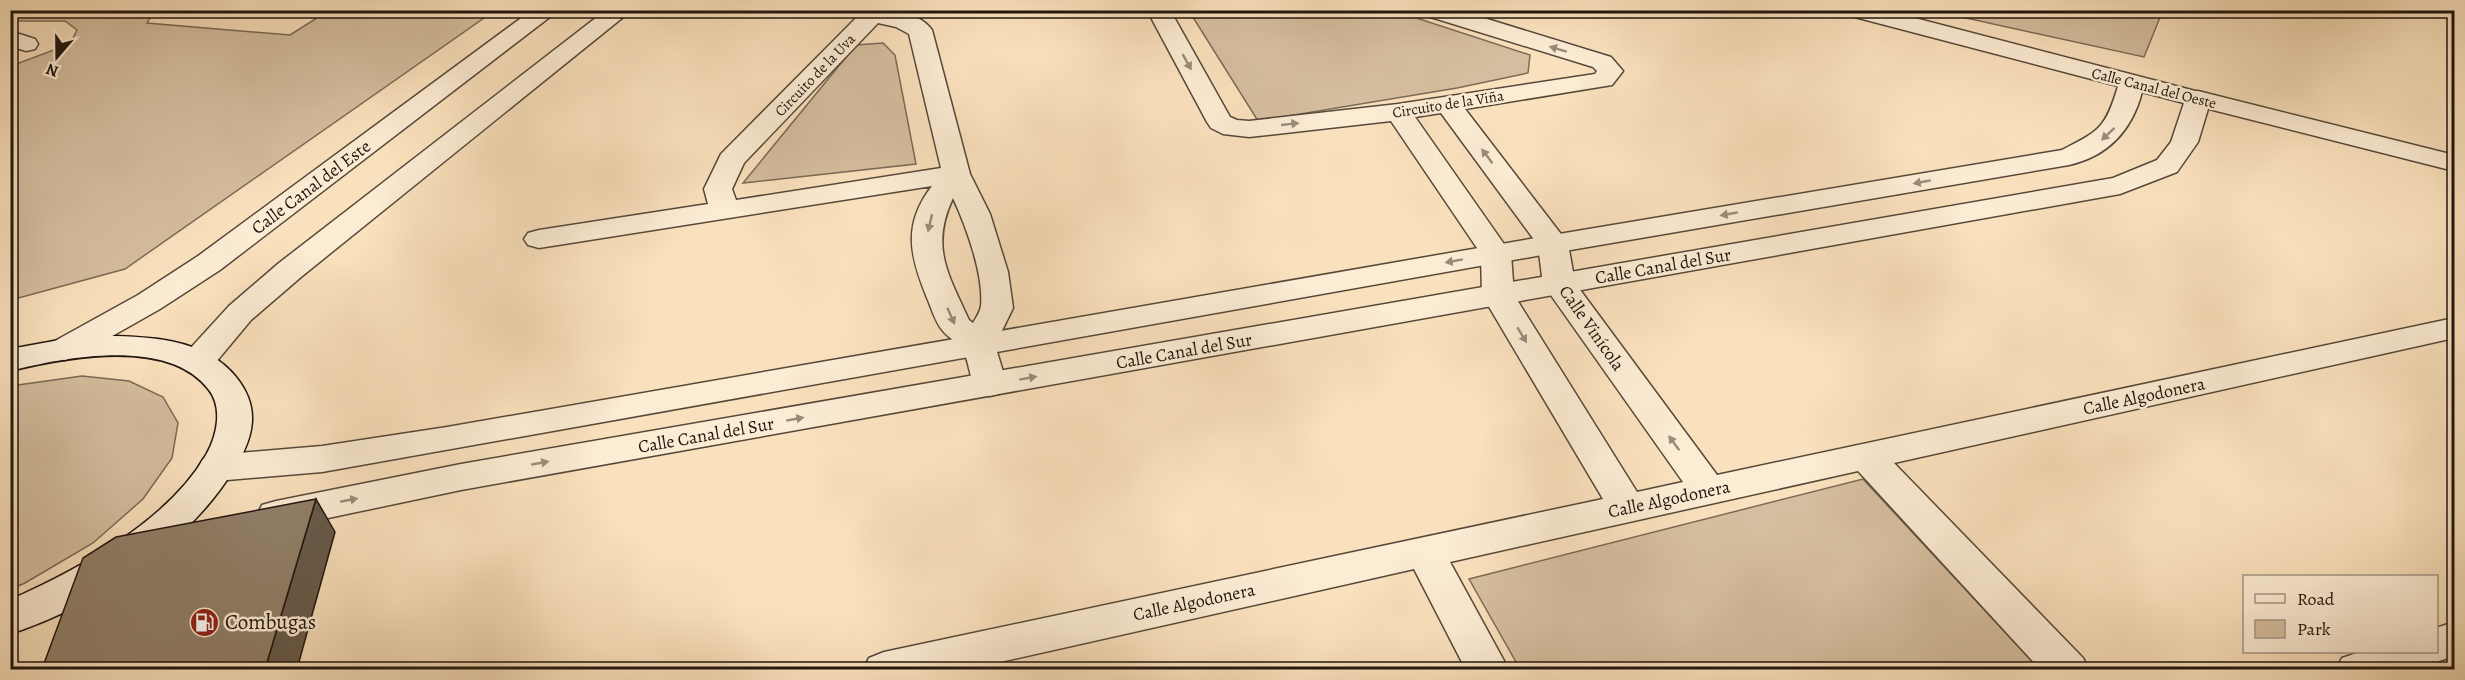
<svg xmlns="http://www.w3.org/2000/svg" width="2465" height="680" font-family="Alegreya,serif">
  <style>
    .green { fill: #d5be9f; stroke: #7a6a56; stroke-width: 1.5 }
    .lines { fill: none; stroke-linecap: round; stroke-linejoin: round }
    .minor-casing { stroke: #56483a; stroke-width: 3 }
    .tertiary-casing { stroke: #56483a; stroke-width: 3 }
    .secondary-casing { stroke: #1f150e; stroke-width: 3 }
    .minor { fill: #fcecd4; fill-rule: evenodd }
    .tertiary { fill: #fcecd4; fill-rule: evenodd }
    .secondary { fill: #fcecd4; fill-rule: evenodd }
    .shaded-wall { fill: #66594a; stroke: #1f150e; stroke-width: 1.5 }
    .building { fill: #917f69; stroke: #1f150e; stroke-width: 1.5 }
    .oneway { fill: #998b7b }
    .labels { text-anchor: middle; stroke-width: 5; stroke-linejoin: round; paint-order: stroke }
    .far-street-label { font-size: 15px; fill: #1f150e; stroke: #fcecd4 }
    .street-label { font-size: 18px; fill: #1f150e; stroke: #fcecd4 }
    .near-poi-label { font-size: 21px; fill: #1f150e; stroke: #fcecd4; text-anchor: start }
  </style>
  <rect width="100%" height="100%" fill="#fae1bd"/>
  <filter id="stains"><feTurbulence type="fractalNoise" baseFrequency=".00333" numOctaves="4"/><feColorMatrix values="0 0 0 0 .2 0 0 0 0 .09 0 0 0 0 .02 0 0 0 .5 -.17"/></filter>
  <radialGradient id="worn" r=".72"><stop offset=".6" stop-color="#630" stop-opacity="0"/><stop offset="1" stop-color="#630" stop-opacity=".3"/></radialGradient>
  <path class="green" d="M11,10L149,11L151,16L147,23L290,35L328,11H494L125,269L11,300V66L70,44L77,30L65,21H16L11,19Z
    M2163,10L2144,57L1934,11V10Z
    M1189,11H1395L1530,55L1528,73L1457,88L1258,121Z
    M883,43L895,55L916,164L743,183L856,45Z
    M82,376L129,381L163,397L178,423L172,458L143,499L93,543L25,583L11,589V386Z
    M1863,479L2039,669H1520L1469,579Z"/>
  <g class="lines">
    <defs>
      <path id="minor" d="M532,10H559L220,270L160,309L77,356L65,360L53,356L48,349L53,342L138,295L198,256Z
        M606,10H632L301,277L251,320L211,368L199,371L187,368L182,360L187,352L229,306L279,263Z
        M864,10C886,10 918,10 932,30L970,174L990,214L1008,272L1013,308L995,345L1007,385L1002,393L990,396L978,393C969,380 970,363 963,350C959,342 948,338 943,331C935,322 932,309 927,298C910,256 902,225 932,186L539,248L528,245L524,239L528,233L539,230L708,204L704,189L721,154ZM878,23L896,27L909,34L941,168L736,200L732,189L744,163ZM953,198C966,226 984,275 981,306C980,312 976,318 973,323L969,320C948,274 930,247 953,198Z
        M1147,10H1170L1230,117L1237,120L1249,121L1398,104L1595,74L1597,71L1593,67L1424,15L1421,10H1458L1611,57L1623,71L1612,85L1465,109L1564,238L1568,244L1575,283L1717,475L2454,318V338L1894,463L2083,658L2089,670H2041L1858,471L1450,562L1509,670H1466L1414,569L965,670H863L869,658L884,652L1603,499L1482,295L1481,254L1391,121L1249,137L1223,134L1211,128L1207,122ZM1441,113L1538,245L1543,284L1683,482L1637,492L1514,295L1511,254L1415,117Z
        M10,31L35,39L38,44L35,49L26,51L10,46Z
        M2198,91L2454,155V171L2189,104L2185,99L2189,94Z
        M2454,622V656L2436,662L2432,661L2430,664L2414,670H2336L2342,658L2360,652H2436V628Z"/>
      <path id="tertiary" d="M1844,10H1884L2207,94L2211,99L2198,142L2177,172L2120,194L461,490L276,529L262,525L257,515L262,505L276,501L461,464L2113,178L2157,160L2171,142L2184,103L2142,92C2132,130 2108,156 2069,165L1553,253L322,472L216,481L203,477L198,468L203,459L216,455L322,446L447,427L1553,235L2062,150C2099,131 2106,128 2118,86L1847,15Z"/>
      <path id="secondary" d="M97,336C145,336 204,337 236,377C261,408 254,437 234,469C188,545 94,607 10,634V600C79,569 167,522 206,455C217,436 223,408 209,390C169,337 66,357 10,371V349L65,339Z"/>
    </defs>
    <use href="#minor" class="minor-casing"/>
    <use href="#tertiary" class="tertiary-casing"/>
    <use href="#secondary" class="secondary-casing"/>
    <use href="#minor" class="minor"/>
    <use href="#tertiary" class="tertiary"/>
    <use href="#secondary" class="secondary"/>
  </g>
  <path class="shaded-wall" d="M316,499L335,532L297,669H265Z"/>
  <path class="building" d="M316,499L265,669H42L83,558L116,537Z"/>
  <defs><path id="oneway-solid" d="M-6-.8H1V-3.2L6.5 0L1 3.2V.8H-6Z" transform="scale(1.5)"/></defs>
  <g class="oneway">
    <use href="#oneway-solid" transform="translate(1558 49) rotate(-163)"/>
    <use href="#oneway-solid" transform="translate(1187 62) rotate(61)"/>
    <use href="#oneway-solid" transform="translate(1290 124) rotate(-6)"/>
    <use href="#oneway-solid" transform="translate(2108 134) rotate(137)"/>
    <use href="#oneway-solid" transform="translate(1487 156) rotate(-127)"/>
    <use href="#oneway-solid" transform="translate(1922 182) rotate(170)"/>
    <use href="#oneway-solid" transform="translate(1729 214) rotate(170)"/>
    <use href="#oneway-solid" transform="translate(930 223) rotate(103)"/>
    <use href="#oneway-solid" transform="translate(1454 261) rotate(170)"/>
    <use href="#oneway-solid" transform="translate(951 316) rotate(66)"/>
    <use href="#oneway-solid" transform="translate(1522 335) rotate(59)"/>
    <use href="#oneway-solid" transform="translate(1028 378) rotate(-10)"/>
    <use href="#oneway-solid" transform="translate(795 419) rotate(-10)"/>
    <use href="#oneway-solid" transform="translate(1674 443) rotate(-126)"/>
    <use href="#oneway-solid" transform="translate(540 463) rotate(-10)"/>
    <use href="#oneway-solid" transform="translate(349 500) rotate(-11)"/>
  </g>
  <defs>
    <symbol id="fuel-disc" viewBox="-11 -11 22 22"><circle r="9.5" fill="#8f2418" stroke="#fcecd4"/><path d="M-5.5-6h7V0h2V4h1.3V-2.5L3-4.5l.8-.8L6-3V5H2.5V1h-1V6h-7ZM-4.2-4.7v3.2H.2V-4.7Z" fill="#fff"/></symbol>
  </defs>
  <g fill-rule="evenodd">
    <use href="#fuel-disc" x="188" y="606" width="33" height="33"/>
  </g>
  <g class="labels">
    <g class="far-street-label">
      <text transform="translate(815 75) rotate(-46)" y="5">Circuito de la Uva</text>
      <text transform="translate(2154 88) rotate(14)" y="5">Calle Canal del Oeste</text>
      <text transform="translate(1448 104) rotate(-9)" y="5">Circuito de la Viña</text>
    </g>
    <g class="street-label">
      <text transform="translate(311 187) rotate(-37)" y="6">Calle Canal del Este</text>
      <text transform="translate(1663 266) rotate(-10)" y="6">Calle Canal del Sur</text>
      <text transform="translate(1592 328) rotate(55)" y="6">Calle Vinícola</text>
      <text transform="translate(1184 351) rotate(-10)" y="6">Calle Canal del Sur</text>
      <text transform="translate(2144 396) rotate(-12)" y="6">Calle Algodonera</text>
      <text transform="translate(706 435) rotate(-10)" y="6">Calle Canal del Sur</text>
      <text transform="translate(1669 499) rotate(-12)" y="6">Calle Algodonera</text>
      <text transform="translate(1194 602) rotate(-12)" y="6">Calle Algodonera</text>
    </g>
    <g class="near-poi-label">
      <text x="225" y="629">Combugas</text>
    </g>
  </g>
  <rect width="2465" height="680" fill="none" stroke="#fae1bd" stroke-width="36"/>
  <rect x="12" y="12" width="2441" height="656" fill="none" stroke="#1f150e" stroke-width="3"/>
  <rect x="18" y="18" width="2429" height="644" fill="none" stroke="#1f150e" stroke-width="1.5"/>
  <rect x="2243" y="575" width="195" height="78" fill="#fcecd4" stroke="#a49685" stroke-width="1.5"/>
  <rect x="2255" y="594" width="30" height="9" fill="#fcecd4" stroke="#a49685" stroke-width="1.5"/>
  <text x="2297" y="605" font-size="18" fill="#1f150e">Road</text>
  <rect x="2255" y="620" width="30" height="18" fill="#d5be9f" stroke="#a49685" stroke-width="1.5"/>
  <text x="2297" y="635" font-size="18" fill="#1f150e">Park</text>
  <g transform="translate(57 57) rotate(200)" stroke="#fcecd4" stroke-width="4.5" paint-order="stroke">
  <path d="M0-4.5L10 22L0 15L-10 22Z" fill="#1f150e"/>
  <text y="-9" font-size="16" font-weight="bold" text-anchor="middle" fill="#1f150e">N</text>
  </g>
  <rect width="100%" height="100%" filter="url(#stains)"/>
  <rect width="100%" height="100%" fill="url(#worn)"/>
</svg>
